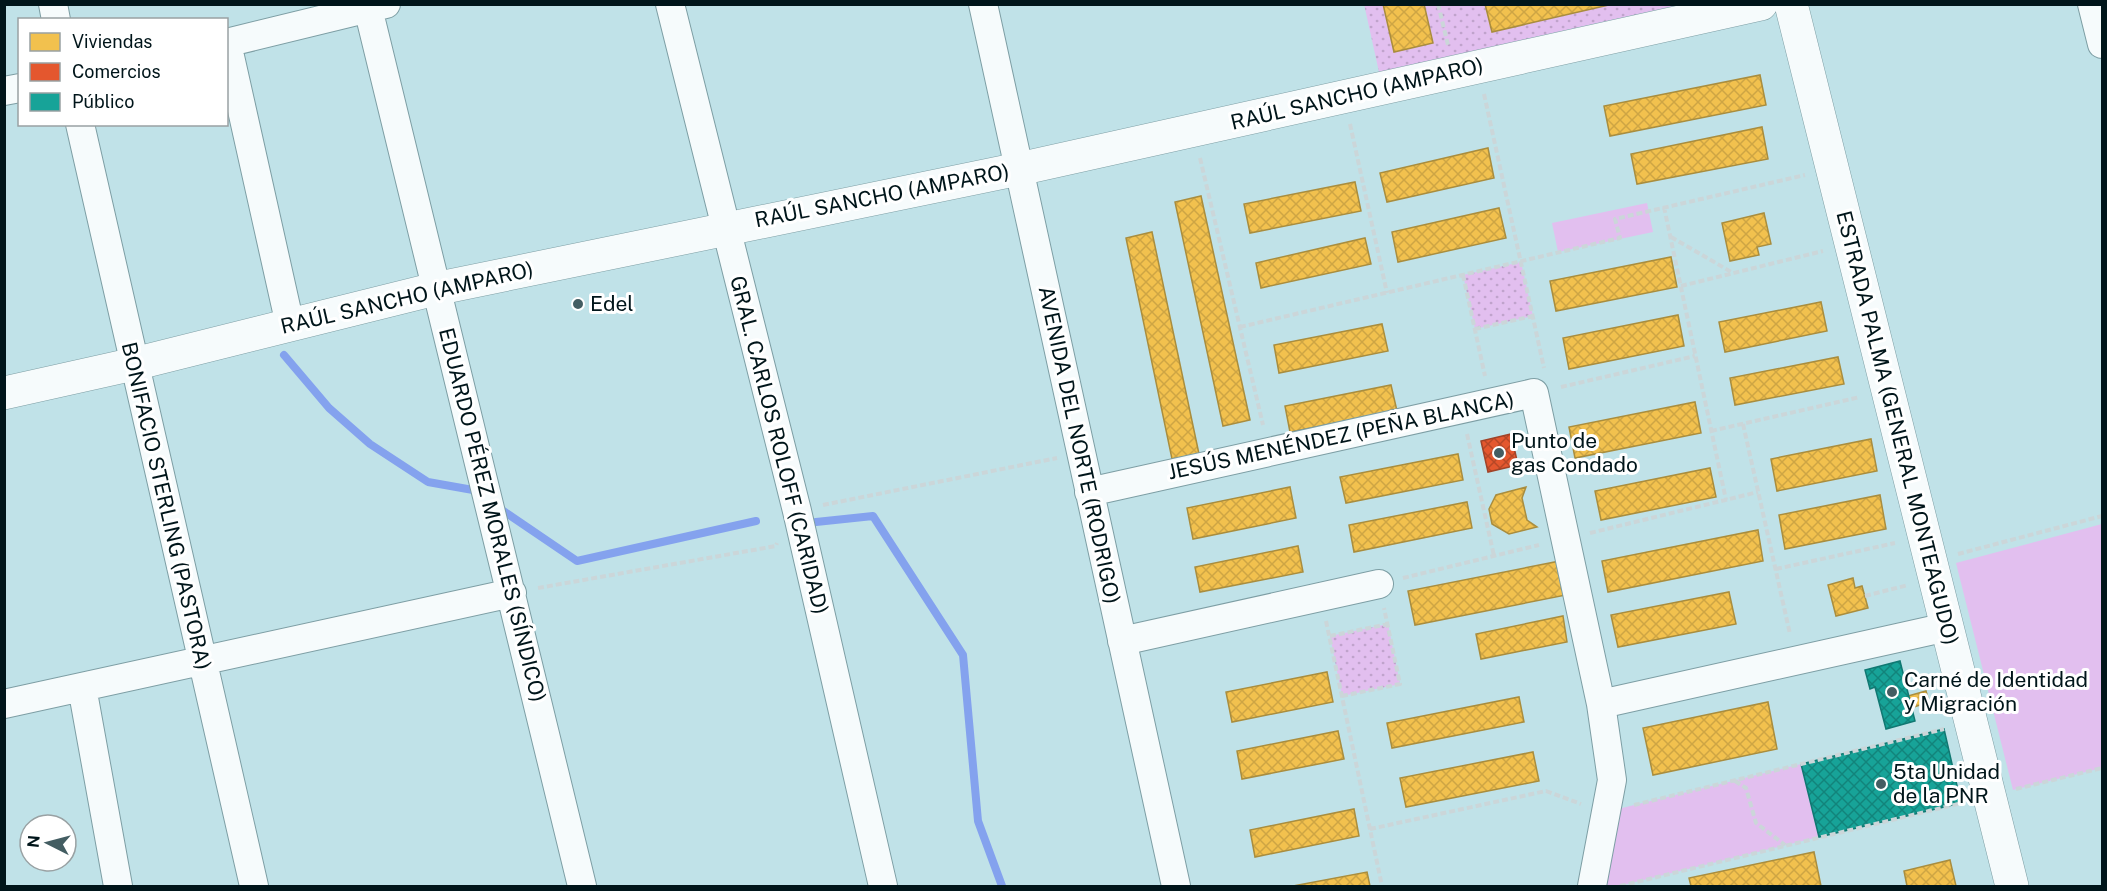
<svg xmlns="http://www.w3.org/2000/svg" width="2107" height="891" font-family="'Public Sans',sans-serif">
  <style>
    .grass { fill: url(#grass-dots) }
    .green { fill: #e2bfef }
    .homes { fill: url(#homes-cross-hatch); stroke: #a98d3e; stroke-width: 1.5 }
    .shops { fill: url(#shops-cross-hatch); stroke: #a04328; stroke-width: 1.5 }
    .public { fill: url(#public-cross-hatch); stroke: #107872; stroke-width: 1.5 }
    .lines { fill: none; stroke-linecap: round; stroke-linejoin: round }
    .stream { stroke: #84a2ee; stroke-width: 8 }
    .street-casing { stroke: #7d9ea4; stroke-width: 30 }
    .secondary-casing { stroke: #7d9ea4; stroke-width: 34 }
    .path { stroke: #cbd6d9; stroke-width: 4; stroke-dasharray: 6 3; stroke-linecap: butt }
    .street { stroke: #f6fbfc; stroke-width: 28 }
    .secondary { stroke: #f6fbfc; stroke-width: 33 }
    .poi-dot { fill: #435d62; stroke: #fff; stroke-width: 2 }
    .labels { text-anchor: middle; stroke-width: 6; stroke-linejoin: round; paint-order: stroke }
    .street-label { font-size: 21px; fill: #00151a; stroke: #fff }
    .poi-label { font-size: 21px; fill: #00151a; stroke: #fff; text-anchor: start }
  </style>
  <defs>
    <pattern id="grass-dots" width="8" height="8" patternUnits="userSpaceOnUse" patternTransform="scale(1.5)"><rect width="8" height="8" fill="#e2bfef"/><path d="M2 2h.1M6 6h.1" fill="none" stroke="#c0a3cc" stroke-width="1.8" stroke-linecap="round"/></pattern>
    <pattern id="homes-cross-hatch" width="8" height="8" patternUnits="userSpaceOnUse" patternTransform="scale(1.5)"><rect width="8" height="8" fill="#f2c14e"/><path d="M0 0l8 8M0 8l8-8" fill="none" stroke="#cea544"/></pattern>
    <pattern id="shops-cross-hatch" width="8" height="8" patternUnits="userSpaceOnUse" patternTransform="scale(1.5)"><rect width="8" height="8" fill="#e4572e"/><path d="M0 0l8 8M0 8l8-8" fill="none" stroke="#b64726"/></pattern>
    <pattern id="public-cross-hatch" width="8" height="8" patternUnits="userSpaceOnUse" patternTransform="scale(1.5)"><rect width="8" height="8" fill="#17a398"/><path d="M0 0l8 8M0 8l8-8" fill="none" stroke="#12847b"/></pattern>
  </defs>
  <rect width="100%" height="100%" fill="#c0e2e8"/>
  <path class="grass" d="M1364,4L1679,5L1379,72Z
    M1521,262L1533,316L1475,329L1463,275Z
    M1388,624L1400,684L1342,696L1330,636Z"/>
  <path class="green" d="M1647,203L1653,232L1558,252L1552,223Z
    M2102,524V768L2013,790L1956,563Z
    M1801,764L1819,837L1619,886H1606L1618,809Z"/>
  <path class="homes" d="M1383,4H1424L1433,43L1394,52Z
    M1485,4H1613L1492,32Z
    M1760,75L1766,105L1610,136L1604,106Z
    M1762,127L1768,159L1637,184L1631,154Z
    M1488,148L1494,178L1387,202L1380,173Z
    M1355,182L1361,211L1250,233L1244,204Z
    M1201,196L1250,420L1223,426L1175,202Z
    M1499,208L1506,238L1398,262L1392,232Z
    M1764,213L1771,244L1757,247L1759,255L1730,261L1722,223Z
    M1152,232L1199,454L1172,459L1126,238Z
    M1365,238L1371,264L1261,288L1256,263Z
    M1671,257L1677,287L1556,311L1550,281Z
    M1821,302L1827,331L1725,352L1719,322Z
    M1678,315L1684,346L1569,369L1563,338Z
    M1382,324L1388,351L1279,373L1274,345Z
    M1838,357L1844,384L1735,405L1730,378Z
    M1391,385L1397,411L1290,432L1285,406Z
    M1695,402L1701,433L1575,458L1569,427Z
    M1871,439L1877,471L1777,491L1771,459Z
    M1458,454L1463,480L1346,503L1340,477Z
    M1710,468L1716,497L1601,520L1595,491Z
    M1290,487L1296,518L1193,539L1187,508Z
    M1526,487L1522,498L1527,520L1537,527L1509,534L1492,524L1489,509L1496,495Z
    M1880,495L1886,529L1785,549L1779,515Z
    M1467,502L1472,528L1354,552L1349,525Z
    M1758,530L1763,561L1608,592L1602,561Z
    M1298,546L1303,572L1200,592L1195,567Z
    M1560,561L1566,595L1415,625L1408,591Z
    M1853,578L1855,588L1862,586L1868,608L1836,616L1828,585Z
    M1729,592L1736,624L1618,647L1611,615Z
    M1563,616L1567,642L1481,659L1476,634Z
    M1327,672L1333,702L1232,722L1226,692Z
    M1926,691L1929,702L1911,708L1908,696Z
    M1519,697L1524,722L1392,748L1387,723Z
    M1768,702L1777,749L1653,775L1643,728Z
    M1338,731L1344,759L1242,779L1237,751Z
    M1533,752L1539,781L1406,807L1400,778Z
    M1354,809L1359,836L1255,857L1250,830Z
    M1814,852L1821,886H1691L1689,878Z
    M1950,860L1956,886H1907L1904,871Z
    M1367,872L1370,886H1293Z"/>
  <path class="shops" d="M1511,434L1518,465L1488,472L1481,441Z"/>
  <path class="public" d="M1900,661L1915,721L1886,729L1875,687L1870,689L1865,670Z
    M1944,729L1961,803L1819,837L1801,764Z"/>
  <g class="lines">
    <path class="stream" d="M284,355L329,408L370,444L428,482L473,490L479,494
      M499,508L577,561L756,521
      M816,522L873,516L963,655L978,821L1002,886"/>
    <defs>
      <path id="street" d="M53,4L56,20
        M367,4L582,886
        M670,4L797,511L883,886
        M983,4L1176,886
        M2092,4L2102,44
        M226,43L386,4
        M227,43L290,325
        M4,91L20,88
        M80,124L254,886
        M1089,492L1534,393L1601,704L1947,627
        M1122,641L1379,584
        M82,687L118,886
        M4,704L512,593
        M1592,886L1612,780L1601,704"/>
      <path id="secondary" d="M1791,4L2012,886
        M4,393L134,364L435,289L1019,169L1761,4"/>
    </defs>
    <use href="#street" class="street-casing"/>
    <use href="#secondary" class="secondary-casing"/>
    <path class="path" d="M1438,4L1448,45
      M1484,94L1544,368
      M1350,124L1387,293
      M1200,158L1263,425
      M1664,207L1726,500
      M1671,237L1733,273
      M1463,275L1485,376
      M1681,286L1823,251
      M1240,327L1620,238L1615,219L1805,175
      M1475,329L1533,316
      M1561,387L1695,356
      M1743,424L1790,634
      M1711,431L1860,397
      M1467,434L1494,556
      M823,505L1057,458
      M1590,533L1758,492
      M1958,554L2102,516
      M1776,569L1895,543
      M1403,578L1539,545
      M538,588L776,546L777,543
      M1865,596L1908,585
      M1326,621L1382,886
      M1330,636L1388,624
      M1342,696L1400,684L1384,608
      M1735,781L1746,788L1756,823L1785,845
      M2016,789L2102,768
      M1634,805L1944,729
      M1370,829L1546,791L1581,804
      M1620,886L1962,803"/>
    <use href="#street" class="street"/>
    <use href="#secondary" class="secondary"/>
  </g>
  <g class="poi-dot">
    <circle cx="578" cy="304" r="6"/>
    <circle cx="1499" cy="453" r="6"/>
    <circle cx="1892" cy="692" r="6"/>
    <circle cx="1881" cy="784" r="6"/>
  </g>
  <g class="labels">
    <g class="street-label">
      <text transform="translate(1357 94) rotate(-13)" y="7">RAÚL SANCHO (AMPARO)</text>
      <text transform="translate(882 196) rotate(-11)" y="7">RAÚL SANCHO (AMPARO)</text>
      <text transform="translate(407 298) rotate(-13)" y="7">RAÚL SANCHO (AMPARO)</text>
      <text transform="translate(1897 428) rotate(76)" y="7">ESTRADA PALMA (GENERAL MONTEAGUDO)</text>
      <text transform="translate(1341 436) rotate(-12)" y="7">JESÚS MENÉNDEZ (PEÑA BLANCA)</text>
      <text transform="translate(779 445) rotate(76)" y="7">GRAL. CARLOS ROLOFF (CARIDAD)</text>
      <text transform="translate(1079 445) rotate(78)" y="7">AVENIDA DEL NORTE (RODRIGO)</text>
      <text transform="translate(166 506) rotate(77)" y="7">BONIFACIO STERLING (PASTORA)</text>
      <text transform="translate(492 515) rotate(76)" y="7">EDUARDO PÉREZ MORALES (SÍNDICO)</text>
    </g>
    <g class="poi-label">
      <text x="590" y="311">Edel</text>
      <text x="1511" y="448">Punto de<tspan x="1511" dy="24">gas Condado</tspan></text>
      <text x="1904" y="687">Carné de Identidad<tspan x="1904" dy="24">y Migración</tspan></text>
      <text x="1893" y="779">5ta Unidad<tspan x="1893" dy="24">de la PNR</tspan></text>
    </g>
  </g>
  <rect width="2107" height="891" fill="none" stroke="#00151a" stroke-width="12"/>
  <rect x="18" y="18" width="210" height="108" fill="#ffffff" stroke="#99a1a3" stroke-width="1.5"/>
  <rect x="30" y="33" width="30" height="18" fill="#f2c14e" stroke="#99a1a3" stroke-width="1.5"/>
  <text x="72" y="48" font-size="18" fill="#00151a">Viviendas</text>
  <rect x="30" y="63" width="30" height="18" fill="#e4572e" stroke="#99a1a3" stroke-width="1.5"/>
  <text x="72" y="78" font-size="18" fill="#00151a">Comercios</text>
  <rect x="30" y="93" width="30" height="18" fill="#17a398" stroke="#99a1a3" stroke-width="1.5"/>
  <text x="72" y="108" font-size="18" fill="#00151a">Público</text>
  <g transform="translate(48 843) rotate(276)"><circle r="28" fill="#ffffff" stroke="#99a1a3" stroke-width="1.5"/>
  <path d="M0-4.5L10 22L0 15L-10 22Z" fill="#435d62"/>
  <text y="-9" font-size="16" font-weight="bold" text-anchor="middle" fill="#00151a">N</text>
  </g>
</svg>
